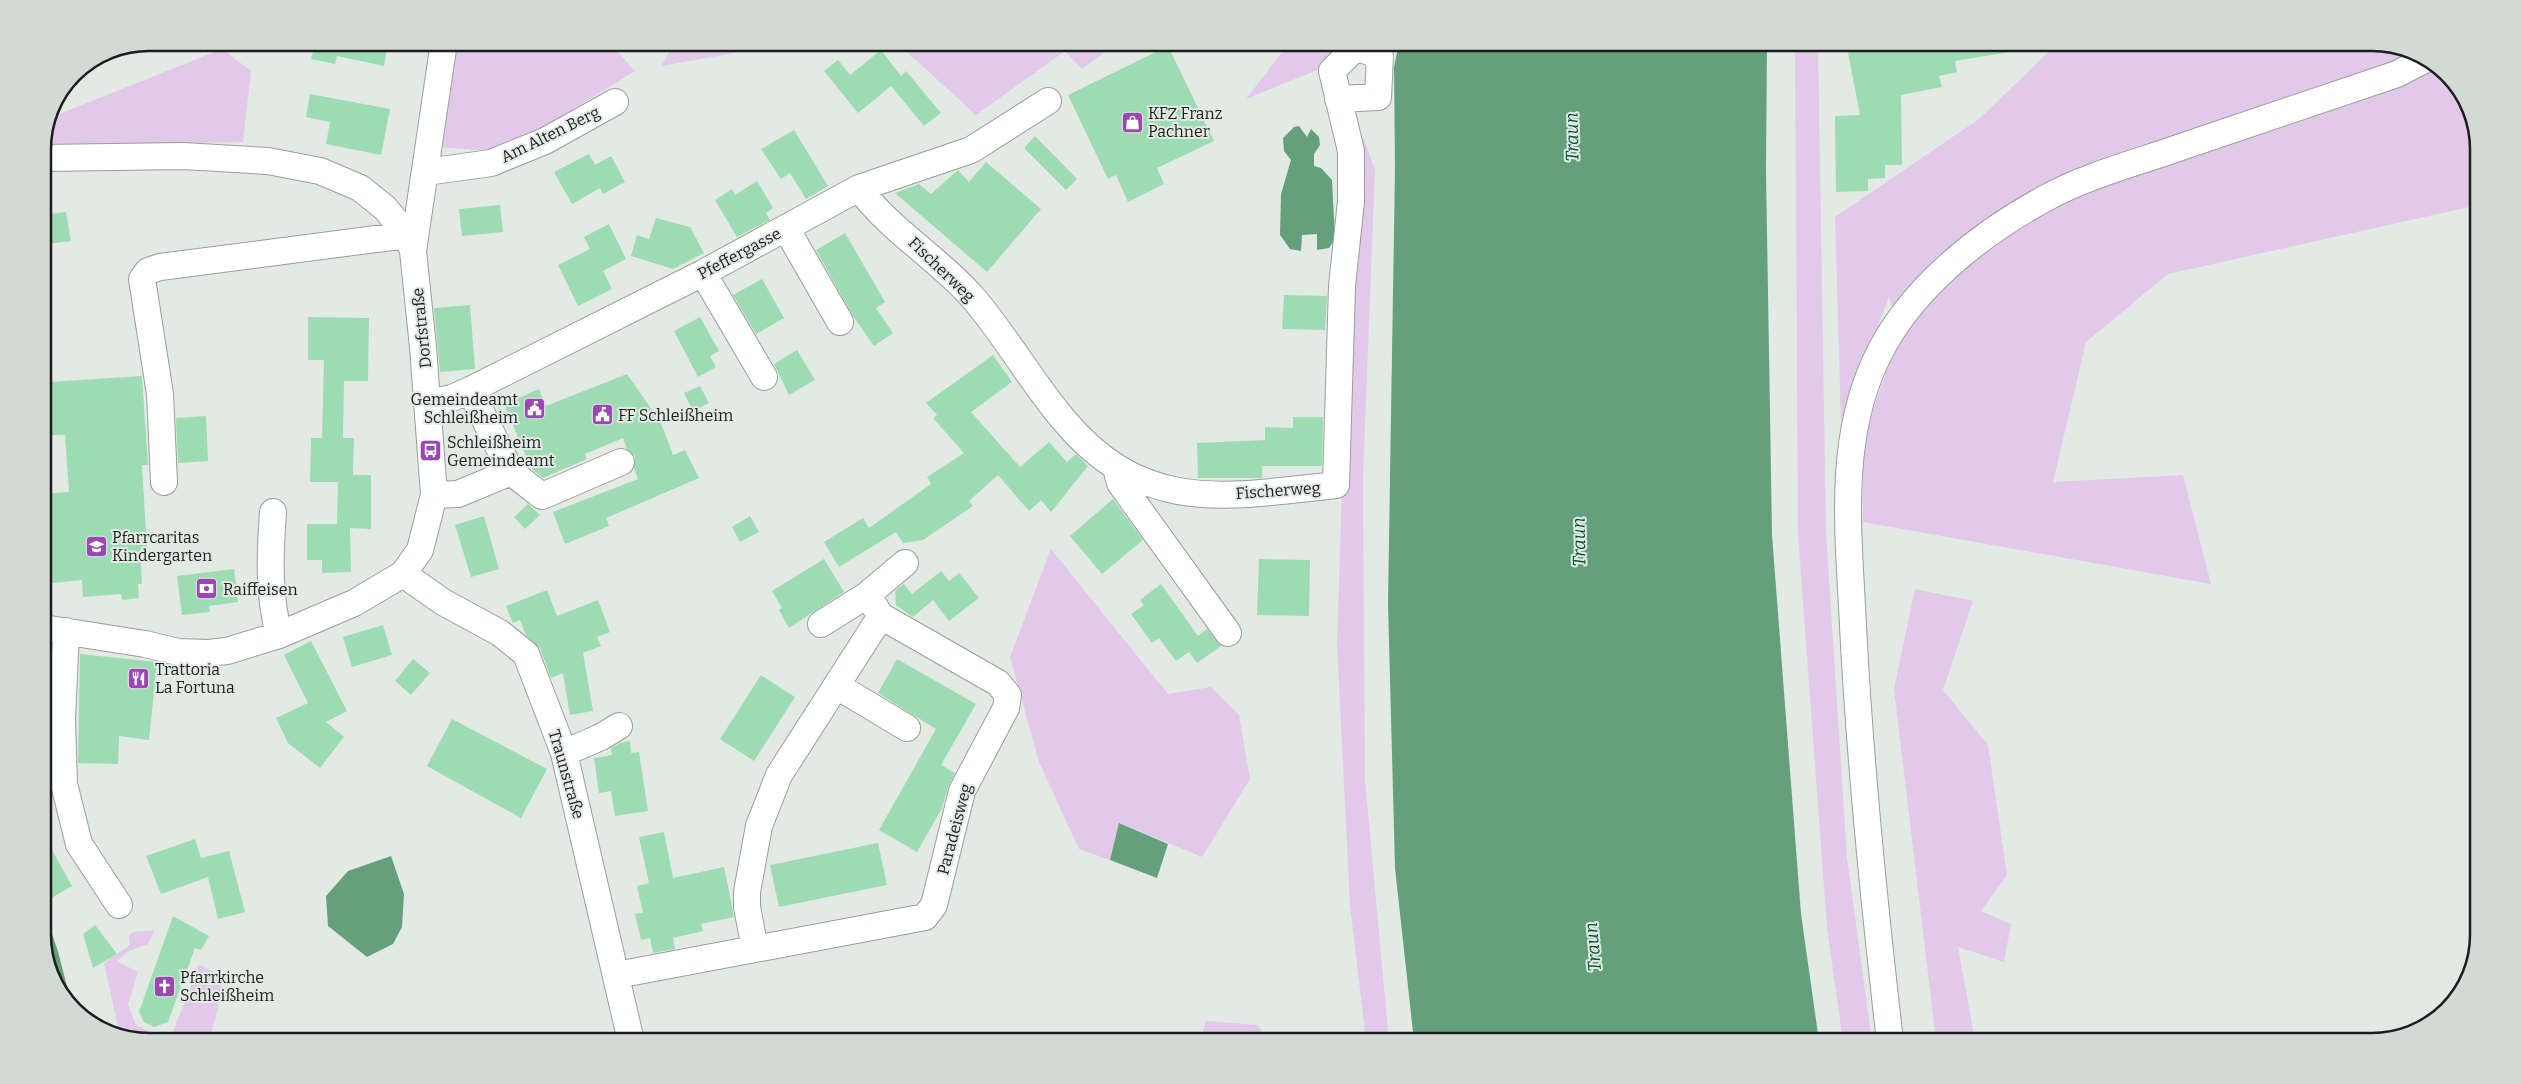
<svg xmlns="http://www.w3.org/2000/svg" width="2521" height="1084" font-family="Bitter,serif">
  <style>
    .green { fill: #e2c9e9 }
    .water { fill: #63a07b }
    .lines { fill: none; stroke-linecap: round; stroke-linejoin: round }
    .stream { stroke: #63a07b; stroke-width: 6 }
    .building { fill: #9ddbb3 }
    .minor-casing { stroke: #989e9a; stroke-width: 28 }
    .minor { stroke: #fff; stroke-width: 26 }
    .labels { text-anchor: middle; stroke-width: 4; stroke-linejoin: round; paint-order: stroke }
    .poi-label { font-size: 16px; fill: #1b1e1c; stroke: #e3eae5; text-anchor: start }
    .street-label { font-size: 16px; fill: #1b1e1c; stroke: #e3eae5 }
    .water-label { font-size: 18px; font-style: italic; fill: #04532f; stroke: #e3eae5 }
    .rim { fill: none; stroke: #1b1e1c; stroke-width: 2.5 }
  </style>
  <rect width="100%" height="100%" fill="#e3eae5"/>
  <path class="green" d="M2372,42L2412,51L2460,90L2478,143V205L2168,274L2086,342L2053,482L2183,475L2211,584L1863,522V439L1901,329L1889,297L1841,423L1835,217L1979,119L2057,44Z
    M443,43H610L635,71L503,152L426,146Z
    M675,43V42L791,43L661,66Z
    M897,43H1117L1082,69L1065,51L976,115Z
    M1289,43H1343L1327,66L1246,99Z
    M1795,43H1818L1826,532L1847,858L1872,1041H1843L1827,928L1798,535Z
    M222,49L251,71L243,142L43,145L49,118Z
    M1364,139L1375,170L1363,478L1365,780L1389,1041H1366L1350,905L1337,645L1353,141Z
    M1051,549L1168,694L1211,687L1239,715L1250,779L1202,857L1120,823L1110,860L1079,849L1039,762L1010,657Z
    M1915,589L1973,601L1943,690L1988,745L2007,875L1981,911L2011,924L2004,962L1958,947L1975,1041H1936L1894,689Z
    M155,930L148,944L129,951L117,961L138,972L128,1004L136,1025L151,1032L171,1037L199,965L222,976L218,1009L209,1041C180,1042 144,1047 119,1032L104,963L130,945L129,936L133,932Z
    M1206,1021L1258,1025L1267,1041H1200Z"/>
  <path class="water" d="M1399,43H1767L1766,171L1772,535L1801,914L1819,1041H1414L1395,868L1388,603L1395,168L1394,67Z
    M1299,126L1307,137L1311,129L1319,137L1320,145L1314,154V166L1321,168L1332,180L1335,239L1329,248L1317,250V234L1302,235L1301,251L1290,249L1280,235L1281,194L1291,160L1284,151L1283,138L1294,127Z
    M1119,823L1168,844L1157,878L1110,860Z
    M391,856L404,894L402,927L393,944L367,957L328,926L326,896L348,871Z"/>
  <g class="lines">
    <path class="stream" d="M43,917L55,952L68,1002"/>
  </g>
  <path class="building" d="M308,42H388L384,66L337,56L335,64L311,59L313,52L307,50Z
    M1846,42H2009L2010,52L1955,61L1957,72L1939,76L1942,87L1901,95L1902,165H1885V178L1868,179V191L1836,192L1835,116L1860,115Z
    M1168,46L1214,141L1157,168L1164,184L1128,202L1116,175L1108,179L1068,95Z
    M881,50L901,76L906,71L941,113L924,126L891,86L858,113L824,71L838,60L850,75Z
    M310,94L390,109L381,155L326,144L330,122L306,117Z
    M794,130L828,186L806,199L790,173L781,179L761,149Z
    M1035,136L1077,179L1066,190L1024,148Z
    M589,154L595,165L611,156L625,182L603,194L600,188L572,204L554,172Z
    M986,162L1041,209L987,272L895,193L919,184L931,194L958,170L969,182Z
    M757,181L773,208L766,213L770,220L737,237L715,200L732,189L735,195Z
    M500,205L503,232L462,236L459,209Z
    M66,212L71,241L47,244L46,237H43V215Z
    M656,218L690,227L704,253L673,269L631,256L637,235L649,239Z
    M609,224L626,259L603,271L612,289L578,306L558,265L590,249L584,237Z
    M845,233L885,302L876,308L893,333L874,346L853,316L816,250Z
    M762,279L784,318L756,334L733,295Z
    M1284,295L1327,296L1325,330L1282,329Z
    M470,305L475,369L440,372L434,308Z
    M308,317L369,318L368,381H344L343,438H354L353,475H371V529L350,528L351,572L322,573V560H307V524H337L338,482H310L311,438H322L324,360H308Z
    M700,317L719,351L710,356L716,367L698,377L674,331Z
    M797,350L815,380L789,395L774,364Z
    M993,355L1012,382L971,412L1020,467L1049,442L1067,462L1076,454L1088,466L1051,512L1041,500L1029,511L998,475L969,501L973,506L923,540L903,543L896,532L839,567L824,542L863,518L869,528L931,484L927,477L964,453L933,418L937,415L926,403Z
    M627,374L661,423L673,455L685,450L699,478L606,518L609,526L565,544L553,512L638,479L634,468L635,456L627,449L623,438L585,454L587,459L543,478L531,468L504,404L539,389L546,406Z
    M142,376L148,465H142L147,548L140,549L142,584H138L139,598L122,600L121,594L83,597L82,580L43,584V494L69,492L65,435H52L49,382Z
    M700,386L709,403L693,411L684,393Z
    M206,416L208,461L178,463L176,418Z
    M1293,417H1323L1322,466H1262V478H1198L1197,443L1265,440V427L1293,428Z
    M1113,499L1143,540L1102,574L1070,536Z
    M528,504L540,515L525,529L514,517Z
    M484,516L499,569L471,577L455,525Z
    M750,516L759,532L740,542L732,527Z
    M824,559L844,592L789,628L779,610L782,608L772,591Z
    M1259,559L1310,560L1309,616L1257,615Z
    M234,569L238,602L209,606L210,612L182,615L177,576Z
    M941,571L949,581L959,573L979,598L949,621L933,600L913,617L896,605L895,591L904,584L912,594Z
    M1161,584L1198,636L1207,629L1221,646L1197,663L1189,652L1176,661L1159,638L1152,643L1131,614L1144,605L1140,600Z
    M547,590L557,616L598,600L610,632L597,637L601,646L583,653L593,711L570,715L563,673L551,678L540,648L526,635L520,620L513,623L506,606Z
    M383,625L392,655L352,667L343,637Z
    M311,641L347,711L326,722L344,737L320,768L288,743L276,718L308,703L284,655Z
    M43,645L50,657L47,720H43Z
    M80,654L157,662L149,740L119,736L118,764L78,763Z
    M413,659L430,673L411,695L395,681Z
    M897,659L976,704L941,765L955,773L948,787L942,808L917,852L879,830L936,729L878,693Z
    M761,675L795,697L754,761L720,739Z
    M452,719L547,769L521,818L427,766Z
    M630,741L631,753L639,752L648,811L615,816L611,791L599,793L594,758L612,755L611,748L620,743Z
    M664,832L673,878L724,867L734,917L701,924L703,931L673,938L675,949L653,953L650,938L641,940L635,914L643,913L637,886L649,883L639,837Z
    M43,834L72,886L43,903Z
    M195,839L201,858L229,851L245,912L218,919L208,877L161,894L146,856Z
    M878,843L887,885L779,907L770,865Z
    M173,916L209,936L201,950L195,948L168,1022L154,1027L144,1022L139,1012Z
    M95,925L117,954L93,968L83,934Z"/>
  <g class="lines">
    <defs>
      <path id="minor" d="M43,158L183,156L268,161L320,171L360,188L385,208L407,235L413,251L423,347L434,495L420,550L403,574L354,603L279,635L227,651L208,653L178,652L145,644L43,628
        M426,172L491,163L545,141L615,102
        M859,188C890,231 940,259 975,300C1007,338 1031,381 1063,419C1143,515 1225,497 1336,485L1342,286L1351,201V151L1332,71L1356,47L1380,56L1378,97L1338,99
        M786,228L840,322
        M413,251L444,42
        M703,273L764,377
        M428,403L452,398L470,390L703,273L859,188L971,150L1048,101
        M1116,468L1120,483L1228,633
        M511,472L542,496L621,462
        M164,482L160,394L142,279L148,271L160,267L407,235
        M434,495L458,494L511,472L470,390
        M273,512C270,554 268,593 279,635
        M403,574L443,602L500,633L526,654L564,753L631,1041
        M821,624L867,595
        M66,631L62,720L64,784L79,844L119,905
        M837,686L907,728
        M564,753L601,737L619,726
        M755,949L747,907V892L759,826L779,775L881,616
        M617,975L925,917L934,905L962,791L1006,708L1008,695L998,683L881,616L867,595L905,563
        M1890,1041C1874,903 1860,765 1853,626C1849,537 1837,445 1875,362C1907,291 1979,234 2046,198C2088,175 2136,163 2181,147C2253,123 2325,99 2397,74L2424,60"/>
    </defs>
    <use href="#minor" class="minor-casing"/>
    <use href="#minor" class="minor"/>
  </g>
  <defs>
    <symbol id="shop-square" viewBox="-11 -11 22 22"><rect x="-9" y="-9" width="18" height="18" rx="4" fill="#9c46b4" stroke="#e3eae5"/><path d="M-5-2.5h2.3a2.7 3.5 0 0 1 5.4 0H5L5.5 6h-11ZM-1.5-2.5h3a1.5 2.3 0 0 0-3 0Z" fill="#fff"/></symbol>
    <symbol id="civic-square" viewBox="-11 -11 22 22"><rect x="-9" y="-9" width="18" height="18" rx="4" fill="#9c46b4" stroke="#e3eae5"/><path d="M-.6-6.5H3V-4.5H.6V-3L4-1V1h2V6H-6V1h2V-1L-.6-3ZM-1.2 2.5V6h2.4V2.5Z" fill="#fff"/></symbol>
    <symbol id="bus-square" viewBox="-11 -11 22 22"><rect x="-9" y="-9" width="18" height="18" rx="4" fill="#9c46b4" stroke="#e3eae5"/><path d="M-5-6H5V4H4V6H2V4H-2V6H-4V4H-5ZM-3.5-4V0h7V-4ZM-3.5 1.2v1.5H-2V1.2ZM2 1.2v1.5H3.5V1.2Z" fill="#fff"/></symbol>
    <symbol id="school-square" viewBox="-11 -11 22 22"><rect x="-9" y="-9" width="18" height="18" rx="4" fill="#9c46b4" stroke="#e3eae5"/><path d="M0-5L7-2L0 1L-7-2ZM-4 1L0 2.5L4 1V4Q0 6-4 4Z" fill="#fff"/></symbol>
    <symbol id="bank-square" viewBox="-11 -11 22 22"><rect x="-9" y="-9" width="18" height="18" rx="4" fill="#9c46b4" stroke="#e3eae5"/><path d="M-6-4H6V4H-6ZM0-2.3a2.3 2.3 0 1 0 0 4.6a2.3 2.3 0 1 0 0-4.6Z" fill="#fff"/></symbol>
    <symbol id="restaurant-square" viewBox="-11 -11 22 22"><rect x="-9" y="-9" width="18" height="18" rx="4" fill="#9c46b4" stroke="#e3eae5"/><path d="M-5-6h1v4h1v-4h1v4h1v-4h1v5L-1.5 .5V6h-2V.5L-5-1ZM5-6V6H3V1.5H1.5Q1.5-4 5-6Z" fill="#fff"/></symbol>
    <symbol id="church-square" viewBox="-11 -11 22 22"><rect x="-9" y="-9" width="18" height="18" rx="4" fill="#9c46b4" stroke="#e3eae5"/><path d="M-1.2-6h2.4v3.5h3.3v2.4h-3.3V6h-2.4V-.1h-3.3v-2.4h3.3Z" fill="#fff"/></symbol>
  </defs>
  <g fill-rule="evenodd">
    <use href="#shop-square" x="1120" y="110" width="25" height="25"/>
    <use href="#civic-square" x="522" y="396" width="25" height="25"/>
    <use href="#civic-square" x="590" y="402" width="25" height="25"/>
    <use href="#bus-square" x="418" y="438" width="25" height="25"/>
    <use href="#school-square" x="84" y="534" width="25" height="25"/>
    <use href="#bank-square" x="194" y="576" width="25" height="25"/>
    <use href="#restaurant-square" x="126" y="666" width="25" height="25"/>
    <use href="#church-square" x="152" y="974" width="25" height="25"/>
  </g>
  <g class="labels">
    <g class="poi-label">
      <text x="1148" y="119">KFZ Franz<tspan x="1148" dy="18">Pachner</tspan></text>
      <text x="518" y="405" text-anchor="end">Gemeindeamt<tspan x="518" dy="18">Schleißheim</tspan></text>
      <text x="618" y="421">FF Schleißheim</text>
      <text x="447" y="448">Schleißheim<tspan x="447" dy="18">Gemeindeamt</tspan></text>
      <text x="112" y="543">Pfarrcaritas<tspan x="112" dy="18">Kindergarten</tspan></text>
      <text x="223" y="595">Raiffeisen</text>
      <text x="155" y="675">Trattoria<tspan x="155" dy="18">La Fortuna</tspan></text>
      <text x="180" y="983">Pfarrkirche<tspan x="180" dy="18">Schleißheim</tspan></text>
    </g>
    <g class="street-label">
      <text transform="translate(550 134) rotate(-26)" y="6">Am Alten Berg</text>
      <text transform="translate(739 253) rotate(-28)" y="6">Pfeffergasse</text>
      <text transform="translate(942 269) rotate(44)" y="6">Fischerweg</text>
      <text transform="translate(421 328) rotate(-96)" y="6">Dorfstraße</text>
      <text transform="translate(1278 490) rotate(-4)" y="6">Fischerweg</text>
      <text transform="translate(567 774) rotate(74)" y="6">Traunstraße</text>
      <text transform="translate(954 829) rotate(-75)" y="6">Paradeisweg</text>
    </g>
    <g class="water-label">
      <text transform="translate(1572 137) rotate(-91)" y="6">Traun</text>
      <text transform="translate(1579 542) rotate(-91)" y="6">Traun</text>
      <text transform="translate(1593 947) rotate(-95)" y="6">Traun</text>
    </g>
  </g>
  <path d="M0 0H2521V1084H0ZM149 51H2372A98 98 0 0 1 2470 149V935A98 98 0 0 1 2372 1033H149A98 98 0 0 1 51 935V149A98 98 0 0 1 149 51Z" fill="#d3dad5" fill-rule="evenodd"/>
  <path class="rim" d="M149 51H2372A98 98 0 0 1 2470 149V935A98 98 0 0 1 2372 1033H149A98 98 0 0 1 51 935V149A98 98 0 0 1 149 51Z"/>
</svg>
